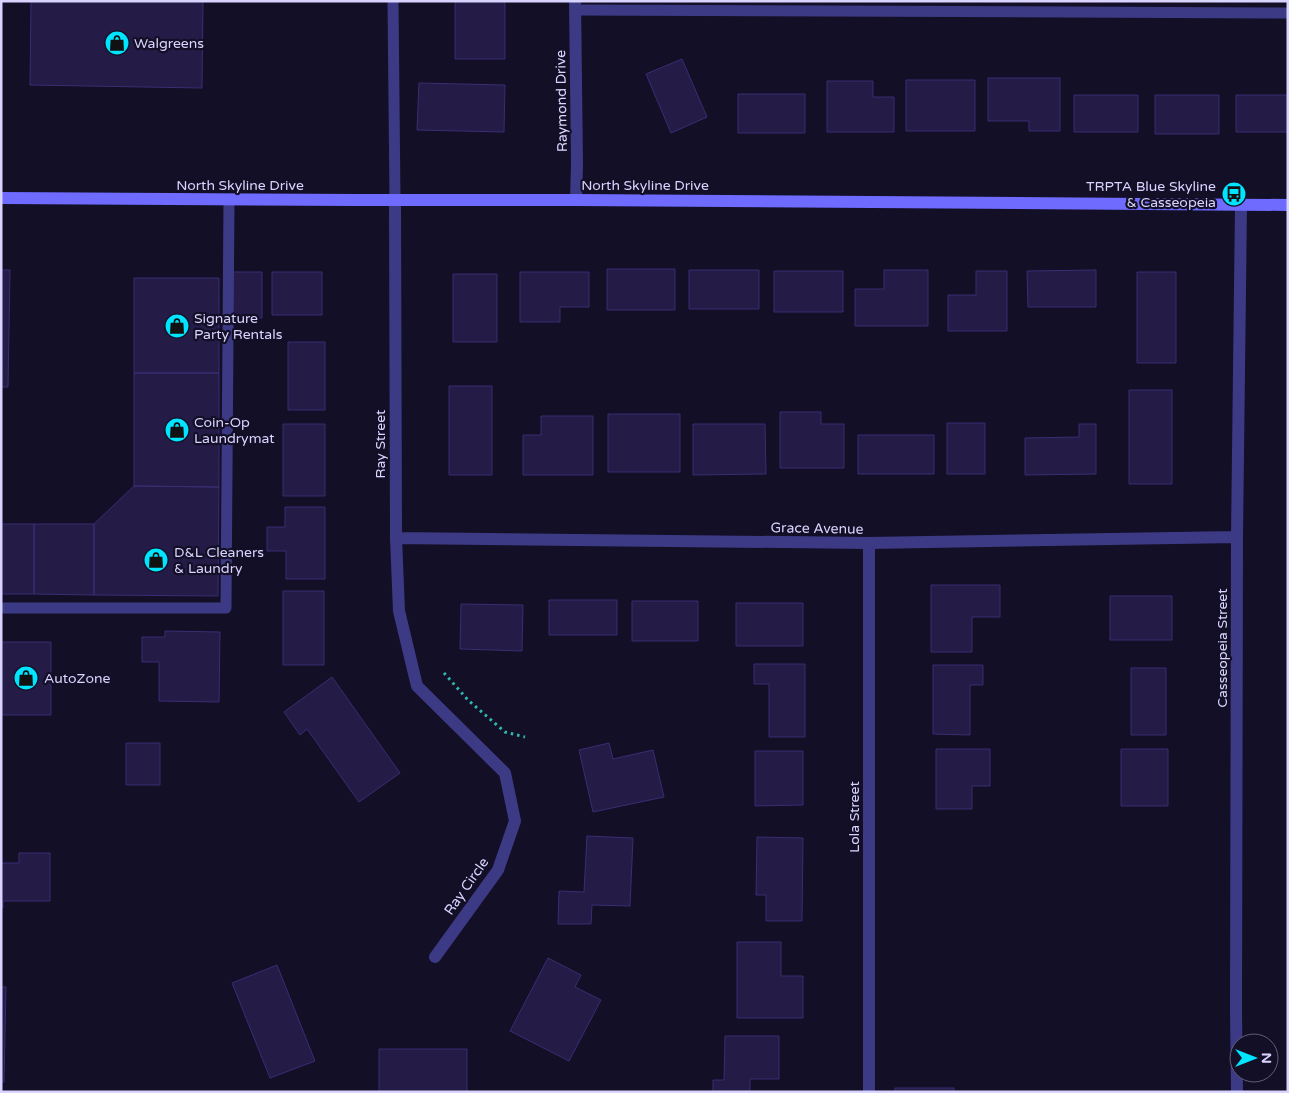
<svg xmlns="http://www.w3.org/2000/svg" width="1289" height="1093" font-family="'Varela Round',sans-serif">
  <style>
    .building { fill: #241b47; stroke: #3b2d73 }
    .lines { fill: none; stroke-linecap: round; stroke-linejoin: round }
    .path { stroke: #2fb8b0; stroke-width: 3; stroke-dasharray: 2.5 4; stroke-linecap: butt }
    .service { stroke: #3d3a85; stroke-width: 11 }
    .minor { stroke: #3d3a85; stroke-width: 12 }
    .secondary { stroke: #6f6bff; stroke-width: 12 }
    .labels { text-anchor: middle; stroke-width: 4.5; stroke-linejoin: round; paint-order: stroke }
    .poi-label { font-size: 14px; fill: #d9d4ff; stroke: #130f26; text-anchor: start }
    .street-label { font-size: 14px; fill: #d9d4ff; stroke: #130f26 }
  </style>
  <rect width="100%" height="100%" fill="#130f26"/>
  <path class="building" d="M31,1H203L202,88L30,85Z
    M455,1H505V59H455Z
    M682,59L707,117L671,133L646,74Z
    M988,78H1060V131H1029V121H988Z
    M906,80H975V131H906Z
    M827,81H873V97H894V132H827Z
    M419,83L505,85L504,132L417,130Z
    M738,94H805V133H738Z
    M1074,95H1138V132H1074Z
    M1155,95H1219V134H1155Z
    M1236,95H1288V132H1236Z
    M607,269H675V310H607Z
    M1,270H10L8,387H1Z
    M689,270H759V309H689Z
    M884,270H928V326H855V289H884Z
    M1096,270V307H1028L1027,271Z
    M774,271H843V312H774Z
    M976,271H1007V331H948V295H976Z
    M232,272H262V318H232Z
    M272,272H322V315H272Z
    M520,272H589V307H560V322H520Z
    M1137,272H1176V363H1137Z
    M453,274H497V342H453Z
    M134,278H219V373H134Z
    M288,342H325V410H288Z
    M134,373H219V487L134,486Z
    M449,386H492V475H449Z
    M1129,390H1172V484H1129Z
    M780,412H821V424H844V468H780Z
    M608,414H680V472H608Z
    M541,416H593V475H523V435H541Z
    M947,423H985V474H947Z
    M283,424H325V496H283Z
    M693,424H765L766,474L693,475Z
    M1079,424H1096V474L1025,475V438L1079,437Z
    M858,435H934V474H858Z
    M134,486L219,487L218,596L94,595V524Z
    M285,507H325V579H286V551H267V527H285Z
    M1,524H34V594H1Z
    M34,524H94V595L34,594Z
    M931,585H1000V617H972V652H931Z
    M283,591H324V665H283Z
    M1110,596H1172V640H1110Z
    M549,600H617V635H549Z
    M632,601H698V641H632Z
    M736,603H803V646H736Z
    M461,604L523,605L522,651L460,649Z
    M165,631L220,632L219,702L159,701V662H142V637H165Z
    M1,642H51V715H1Z
    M754,664H805V737H769V684H754Z
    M933,665H983V685H970V735L933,734Z
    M1131,668H1166V735H1131Z
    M332,677L400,773L359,802L307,729L300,735L284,712Z
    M126,743H160V785H126Z
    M609,743L613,759L653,750L664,797L593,812L579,750Z
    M936,749H990V786H972V809H936Z
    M1121,749H1168V806H1121Z
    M755,751H803V805L755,806Z
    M587,836L633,838L630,906L592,905L591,924H558L559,891L584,892Z
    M757,837L803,838L802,921H766V895H756Z
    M19,853H50V901H3V908H1V863H19Z
    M737,942H781V976H803V1018H737Z
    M548,958L581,975L575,987L601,1000L569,1061L510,1031Z
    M277,965L315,1061L270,1078L232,983Z
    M1,987H6L4,1082H1Z
    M725,1036H779V1079H750V1092H713V1080H724Z
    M379,1049H467V1092H379Z
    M895,1088H954V1092H895Z"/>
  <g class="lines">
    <path class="path" d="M444,673L468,700L505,732L525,737"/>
    <path class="service" d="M393,1L395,200
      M575,10L1288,13
      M1,608H226L229,200"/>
    <path class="minor" d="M575,1L577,164L576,200
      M395,200L396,538L399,611L417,686L505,773L515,821L498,870L435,957
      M396,538L869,543L1237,537
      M869,543V1092
      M1237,1092L1236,1012L1237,537L1241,205"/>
    <path class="secondary" d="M1,198L358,200H576L1288,205"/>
  </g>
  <defs>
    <symbol id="shop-disc" viewBox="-11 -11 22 22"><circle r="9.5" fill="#00e5ff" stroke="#130f26"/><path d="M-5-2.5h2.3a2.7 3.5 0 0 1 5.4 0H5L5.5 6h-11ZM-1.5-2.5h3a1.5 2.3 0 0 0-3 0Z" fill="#111"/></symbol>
    <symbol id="bus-disc" viewBox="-11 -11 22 22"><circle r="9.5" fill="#00e5ff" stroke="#130f26"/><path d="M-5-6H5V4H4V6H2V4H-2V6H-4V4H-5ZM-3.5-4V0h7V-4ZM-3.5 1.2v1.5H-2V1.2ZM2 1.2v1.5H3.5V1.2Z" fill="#111"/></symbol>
  </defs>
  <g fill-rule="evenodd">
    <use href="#shop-disc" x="103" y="29" width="28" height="28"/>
    <use href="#bus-disc" x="1220" y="180" width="28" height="28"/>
    <use href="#shop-disc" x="163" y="312" width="28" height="28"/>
    <use href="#shop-disc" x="163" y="416" width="28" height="28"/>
    <use href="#shop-disc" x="142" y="546" width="28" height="28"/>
    <use href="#shop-disc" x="12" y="664" width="28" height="28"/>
  </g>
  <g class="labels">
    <g class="poi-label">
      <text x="134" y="48">Walgreens</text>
      <text x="1216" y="191" text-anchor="end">TRPTA Blue Skyline<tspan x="1216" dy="16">&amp; Casseopeia</tspan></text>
      <text x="194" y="323">Signature<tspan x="194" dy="16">Party Rentals</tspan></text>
      <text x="194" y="427">Coin-Op<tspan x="194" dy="16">Laundrymat</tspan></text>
      <text x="174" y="557">D&amp;L Cleaners<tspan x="174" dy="16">&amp; Laundry</tspan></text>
      <text x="44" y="683">AutoZone</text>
    </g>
    <g class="street-label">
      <text transform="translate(561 101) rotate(-91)" y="5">Raymond Drive</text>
      <text x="240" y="190">North Skyline Drive</text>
      <text x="645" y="190">North Skyline Drive</text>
      <text transform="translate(380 444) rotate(-90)" y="5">Ray Street</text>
      <text transform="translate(817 528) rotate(1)" y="5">Grace Avenue</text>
      <text transform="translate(1222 648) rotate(-90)" y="5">Casseopeia Street</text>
      <text transform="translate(854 817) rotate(-90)" y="5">Lola Street</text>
      <text transform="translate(466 886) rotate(-55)" y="5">Ray Circle</text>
    </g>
  </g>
  <rect width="1289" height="1093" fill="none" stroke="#d9d4ff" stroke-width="5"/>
  <g transform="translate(1254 1058) rotate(90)"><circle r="24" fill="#130f26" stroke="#625e7d"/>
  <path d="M0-4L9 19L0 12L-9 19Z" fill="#00e5ff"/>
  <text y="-8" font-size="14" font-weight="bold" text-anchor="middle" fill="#d9d4ff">N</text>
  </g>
</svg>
